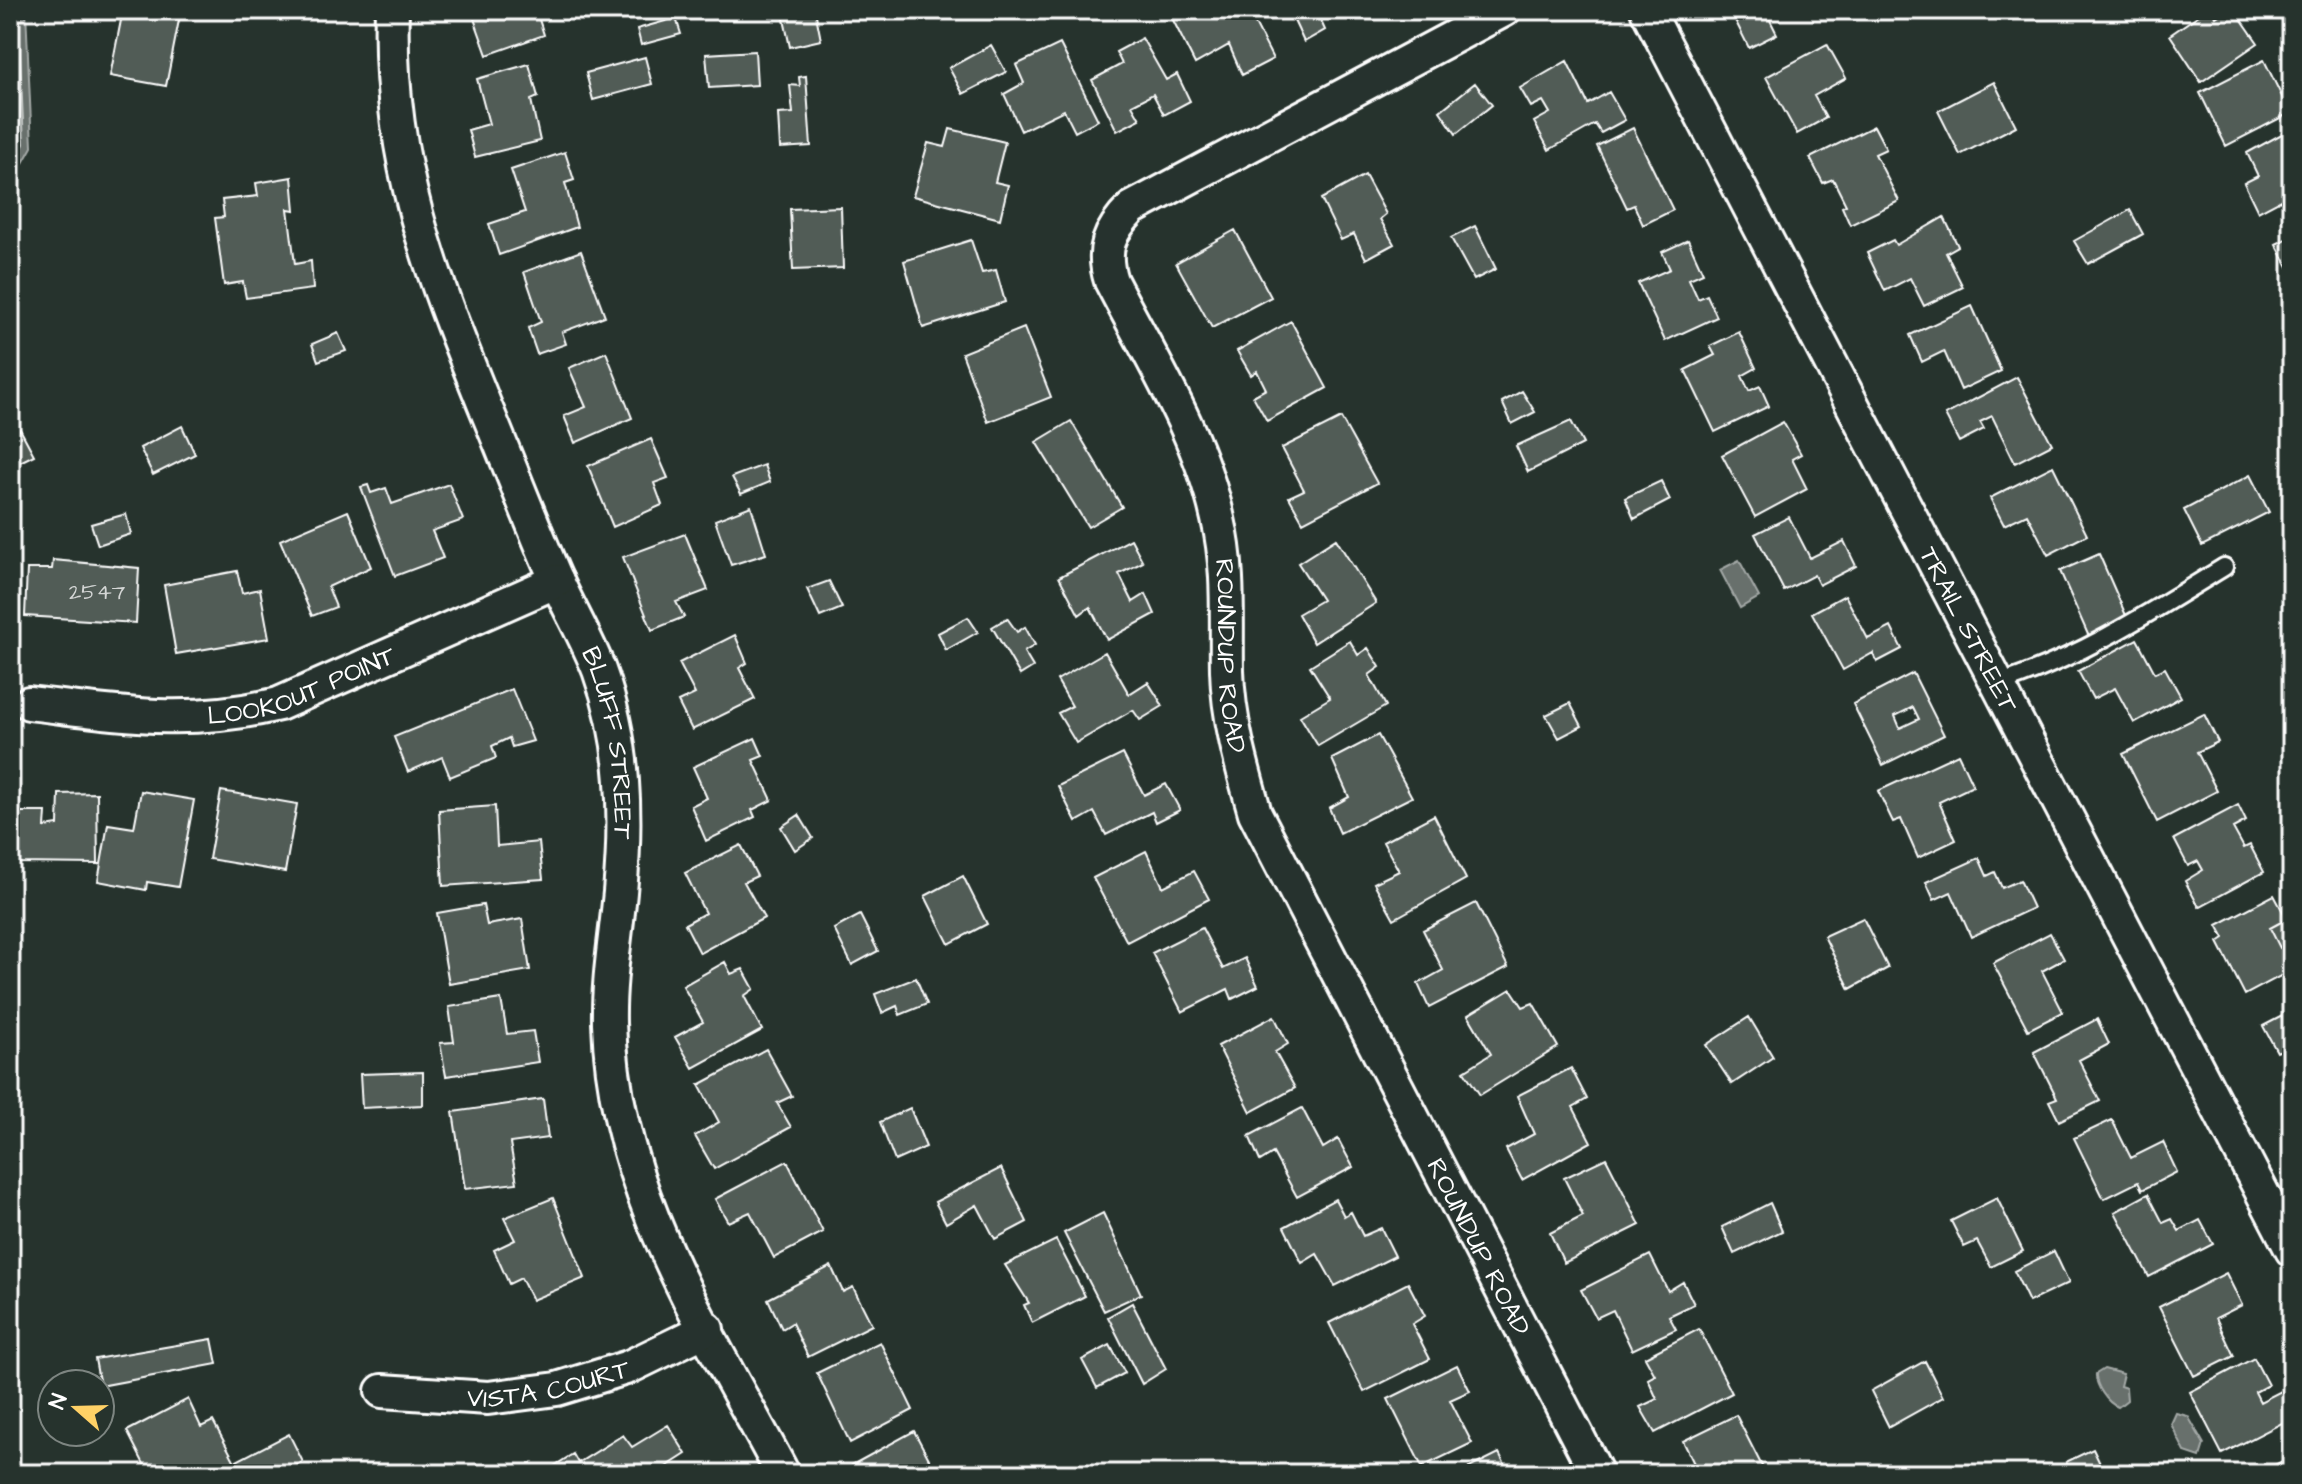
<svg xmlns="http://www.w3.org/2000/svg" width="2302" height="1484" font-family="'Architects Daughter',sans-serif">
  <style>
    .water { fill: #67706c; stroke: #a4a9a7; stroke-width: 2 }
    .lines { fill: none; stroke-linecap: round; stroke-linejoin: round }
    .shore { stroke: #c2c6c4; stroke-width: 2 }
    .building { fill: #515c57; stroke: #fff; stroke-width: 2; fill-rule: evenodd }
    .lane-casing { stroke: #fff; stroke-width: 22 }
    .street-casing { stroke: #fff; stroke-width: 38 }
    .lane { stroke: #26332d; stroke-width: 16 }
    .street { stroke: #26332d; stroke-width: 32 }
    .labels { text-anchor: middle; stroke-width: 8; stroke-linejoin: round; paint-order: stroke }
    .number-label { font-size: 22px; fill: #d4d6d5 }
    .street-label { font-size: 26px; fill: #fff; stroke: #26332d }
  </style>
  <rect width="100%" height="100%" fill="#26332d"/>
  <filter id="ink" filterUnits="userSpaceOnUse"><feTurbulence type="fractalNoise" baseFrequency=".0125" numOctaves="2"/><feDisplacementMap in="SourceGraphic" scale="16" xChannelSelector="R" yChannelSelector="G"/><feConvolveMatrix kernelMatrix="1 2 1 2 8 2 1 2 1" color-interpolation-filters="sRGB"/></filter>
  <g filter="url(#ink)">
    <path class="water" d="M10,10H26L32,147L10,186Z
      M1739,560L1759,597L1740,608L1720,570Z
      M2104,1369L2123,1374L2120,1386L2126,1388L2127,1400L2118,1407C2107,1403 2095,1385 2096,1374Z
      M2176,1413L2188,1416L2204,1444L2200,1457L2185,1452L2171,1424Z"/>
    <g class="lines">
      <path class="shore" d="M10,56L14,141L10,149
        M10,170L24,144L18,10"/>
    </g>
    <path class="building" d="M123,10H181L166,86L110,76Z
      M471,10H536L544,35L487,55Z
      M782,10H815L821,40L790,47Z
      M1168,10H1248L1273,59L1242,75L1229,45L1195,64Z
      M1289,10H1316L1325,30L1304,42Z
      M1730,10H1774L1767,14L1777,34L1749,48Z
      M2206,10H2212L2216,17L2226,10H2235L2258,43L2201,82L2170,35Z
      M676,18L681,34L641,45L637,29Z
      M1142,38L1166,80L1177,74L1190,101L1164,115L1153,94L1132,105L1140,119L1117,131L1092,80L1122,64L1116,52Z
      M1060,44L1098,120L1075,132L1064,110L1021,131L1004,94L1024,83L1016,65Z
      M1827,44L1846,78L1814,96L1826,118L1797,134L1766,77Z
      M991,45L1006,72L963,94L949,68Z
      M755,51L757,85L709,88L706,54Z
      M645,57L652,84L593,100L586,73Z
      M2264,60L2290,113L2226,146L2200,93Z
      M1567,61L1588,104L1609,92L1625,120L1601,133L1595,124L1549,150L1534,122L1550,113L1543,101L1531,107L1520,88Z
      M529,64L538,97L531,100L540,141L475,157L468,130L489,124L477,79Z
      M806,76L811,146L780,148L778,114L793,113L790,85L800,86L799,77Z
      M1994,82L2016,126L1960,155L1938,111Z
      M1475,83L1492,105L1456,134L1440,111Z
      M1874,126L1886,149L1875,154L1899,201L1850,225L1842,207L1846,205L1833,179L1823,183L1810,158Z
      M1633,128L1673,210L1643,225L1634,205L1627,208L1597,146Z
      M950,129L1005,142L995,182L1008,185L1000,219L913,196L928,143L945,147Z
      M2291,129L2292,194L2258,212L2244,183L2258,176L2247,153Z
      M565,152L574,180L565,183L577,227L499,255L489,224L525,212L511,170Z
      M1365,175L1386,214L1380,219L1394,244L1366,259L1354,234L1341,240L1321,199Z
      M292,177L295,210L288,209L295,264L311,261L313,289L246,298L243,282L224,285L215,218L224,217L222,200L258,196L256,183Z
      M841,207L843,268L793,270L790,209Z
      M2130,210L2143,234L2088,264L2074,241Z
      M1944,217L1958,246L1946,253L1963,287L1924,306L1910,278L1885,291L1867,253L1893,240L1896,245Z
      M1475,226L1496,269L1474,280L1451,238Z
      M1235,230L1271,297L1212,328L1176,263Z
      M2292,236V274L2276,244Z
      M971,240L982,273L996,270L1005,302L923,328L904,261Z
      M1688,240L1703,273L1689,279L1698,299L1707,295L1717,317L1665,341L1638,283L1670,269L1662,252Z
      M581,251L605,316L562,332L566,344L537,354L528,328L541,322L524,272Z
      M1972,306L2001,371L1961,390L1944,351L1922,362L1910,335Z
      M1291,321L1327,388L1267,421L1253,396L1266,389L1257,371L1251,375L1237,351Z
      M1024,328L1051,397L988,422L962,353Z
      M1739,332L1756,368L1742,376L1749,391L1760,386L1769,406L1715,432L1685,370L1715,355L1710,346Z
      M338,333L346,351L318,361L312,344Z
      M606,352L632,418L575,443L564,416L586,407L569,368Z
      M2017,377L2052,444L2015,463L1992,416L1980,422L1984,429L1959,442L1945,415Z
      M1522,391L1535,412L1512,424L1502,402Z
      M1341,418L1377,483L1303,522L1289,497L1304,490L1282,448Z
      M1071,421L1122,507L1088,527L1036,442Z
      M1571,421L1583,444L1528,472L1516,446Z
      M1783,422L1801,454L1792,459L1807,489L1755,517L1722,455Z
      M182,426L195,454L153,475L140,448Z
      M20,429L34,455L10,467V435Z
      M651,439L668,478L654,483L662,505L613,527L588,466Z
      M764,465L770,482L741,494L732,477Z
      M2053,466L2087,535L2048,555L2027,514L2004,525L1990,498Z
      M2250,475L2269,512L2202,546L2184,510Z
      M1661,481L1670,500L1634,519L1625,498Z
      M449,484L463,520L432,531L443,558L395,576L361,487L368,485L371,493L386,488L392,504Z
      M751,506L766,554L731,565L715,520Z
      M348,511L371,567L328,587L336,607L312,616L280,540Z
      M126,514L131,534L98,545L91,524Z
      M1789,517L1810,558L1844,541L1856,566L1819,585L1814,575L1784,591L1755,534Z
      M685,534L708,590L676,602L684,617L652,630L623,557Z
      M1131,539L1143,562L1119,574L1133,602L1146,594L1155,614L1107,640L1090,607L1079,615L1059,577Z
      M1336,539L1376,603L1314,643L1298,614L1322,600L1298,563Z
      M2099,554L2128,620L2089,637L2060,571Z
      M53,560L139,568L136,623L25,616L27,569H52Z
      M237,571L242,593L260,589L269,638L176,654L164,585Z
      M829,581L842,608L820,617L807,589Z
      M1845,595L1868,639L1891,627L1902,649L1877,662L1873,653L1843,670L1812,613Z
      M968,617L978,632L946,650L938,633Z
      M1007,618L1017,632L1025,627L1035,645L1024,652L1033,667L1020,675L992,627Z
      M735,635L747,663L739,668L755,699L692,730L678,702L695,694L679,663Z
      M2137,639L2155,673L2165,668L2181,697L2134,723L2115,688L2093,699L2078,671Z
      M1350,641L1358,655L1368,648L1380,667L1369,675L1386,706L1318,746L1300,716L1330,698L1310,666Z
      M1105,652L1129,694L1148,682L1163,706L1140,720L1133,710L1076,743L1058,713L1072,706L1057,680Z
      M1913,673L1944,735L1883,765L1853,704ZM1913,707L1919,719L1900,728L1895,716Z
      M512,689L533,741L512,747L509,738L492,746L496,758L450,777L442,757L408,772L394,737Z
      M1570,703L1582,726L1559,738L1546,715Z
      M2204,714L2218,742L2197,752L2217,791L2157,822L2123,754Z
      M1378,735L1412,797L1340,833L1329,808L1349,797L1332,759Z
      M755,738L763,756L753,760L772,800L752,810L755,817L706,841L691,806L707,798L693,767Z
      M1123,754L1144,795L1166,784L1180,810L1156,822L1152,812L1106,835L1094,812L1076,822L1058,786Z
      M1958,754L1973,786L1939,802L1956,840L1918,858L1901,819L1893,822L1878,791Z
      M141,791L194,800L178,887L147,882L146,890L98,881L108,824L134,828Z
      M221,791L297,804L285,872L209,859Z
      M97,793L98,864L15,863L16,812H46L45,827L58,825L59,794Z
      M2238,805L2246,821L2233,828L2244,848L2250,845L2264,872L2199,907L2185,881L2203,870L2198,861L2188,866L2174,839Z
      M495,806L497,846L539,842L543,879L443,886L439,810Z
      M799,815L813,838L795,850L781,827Z
      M1434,815L1466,879L1394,919L1374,883L1399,871L1383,842Z
      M741,845L757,876L744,882L764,918L700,953L685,924L705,913L685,873Z
      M1146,851L1163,887L1194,871L1209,899L1127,942L1093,878Z
      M1979,858L1987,876L1995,872L2002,888L2020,880L2033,908L1971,937L1951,892L1934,900L1926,882Z
      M963,876L987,924L949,944L925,896Z
      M2274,895L2287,919L2270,928L2280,948L2292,942V970L2245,995L2218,942L2224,938L2217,925Z
      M1476,903L1508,967L1429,1008L1418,984L1443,970L1423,930Z
      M483,905L487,925L522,919L530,970L449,984L437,913Z
      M860,915L878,951L852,965L834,929Z
      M2292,916V942L2280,948L2270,928Z
      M1863,918L1888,968L1850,989L1824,936Z
      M1202,928L1223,969L1245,958L1258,986L1232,999L1228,989L1182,1012L1152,953Z
      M2050,933L2064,959L2042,971L2063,1012L2028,1030L1993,963Z
      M725,962L731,974L743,969L754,989L744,996L762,1030L693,1068L675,1037L703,1022L683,986Z
      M916,978L927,1004L900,1015L897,1006L882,1013L875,994Z
      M1511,989L1523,1007L1533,1003L1558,1047L1480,1095L1464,1071L1491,1054L1468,1015Z
      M501,999L507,1034L533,1031L538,1062L446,1076L440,1043L454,1042L449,1007Z
      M2292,1011V1045L2277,1052L2263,1026Z
      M1274,1016L1288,1044L1275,1052L1295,1088L1251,1112L1218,1046Z
      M1749,1017L1773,1057L1732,1084L1706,1045Z
      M2097,1019L2109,1044L2079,1060L2100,1101L2059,1121L2049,1101L2057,1098L2034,1052Z
      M766,1049L792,1096L777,1103L791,1127L714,1169L695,1136L719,1122L699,1085Z
      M1571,1068L1587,1099L1573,1107L1591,1142L1522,1180L1506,1149L1534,1134L1517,1096Z
      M423,1072V1105L362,1108L360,1074Z
      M543,1099L548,1138L510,1143L517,1183L465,1189L453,1112Z
      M910,1108L926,1147L895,1161L880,1122Z
      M1302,1108L1323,1148L1338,1139L1353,1167L1297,1197L1273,1153L1260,1161L1249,1136Z
      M2112,1120L2131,1158L2163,1142L2177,1172L2142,1190L2138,1182L2104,1199L2074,1138Z
      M1606,1158L1640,1225L1564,1263L1550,1233L1583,1216L1564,1178Z
      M787,1161L823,1232L774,1258L750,1212L728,1222L715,1199Z
      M1001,1168L1027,1222L995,1239L977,1205L946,1223L935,1202Z
      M2148,1194L2163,1223L2172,1219L2179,1231L2200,1220L2213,1244L2149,1277L2115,1212Z
      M553,1198L585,1278L532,1300L521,1278L509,1284L494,1250L515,1240L504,1218Z
      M1997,1198L2023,1251L1991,1267L1977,1241L1964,1247L1951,1221Z
      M1335,1199L1344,1216L1351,1212L1363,1236L1381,1228L1395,1256L1335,1286L1317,1254L1302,1263L1284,1227Z
      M1770,1203L1782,1231L1734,1254L1722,1227Z
      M1103,1213L1141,1294L1104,1311L1064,1233Z
      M1056,1240L1085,1296L1032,1323L1024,1305L1029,1303L1005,1265Z
      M2054,1251L2069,1283L2029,1302L2014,1271Z
      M1650,1255L1668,1291L1683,1282L1694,1304L1669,1316L1676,1329L1632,1350L1613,1310L1596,1318L1581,1290Z
      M831,1266L843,1292L853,1287L872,1325L808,1357L792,1323L782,1329L768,1299Z
      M2226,1273L2242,1305L2216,1318L2234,1356L2194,1376L2159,1307Z
      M1408,1283L1425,1316L1412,1324L1430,1359L1364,1392L1329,1323Z
      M1132,1303L1166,1369L1142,1384L1108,1317Z
      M1699,1329L1732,1393L1655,1433L1640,1407L1657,1399L1648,1379L1655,1375L1645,1357Z
      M212,1339L217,1364L100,1386L95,1359Z
      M880,1342L913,1410L850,1443L817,1373Z
      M1110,1345L1125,1373L1097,1388L1082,1360Z
      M2254,1358L2268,1385L2255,1392L2260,1402L2287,1388L2292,1397V1418L2222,1454L2190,1392Z
      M1925,1361L1943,1397L1889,1427L1871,1391Z
      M1457,1365L1470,1391L1450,1400L1472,1443L1422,1467L1388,1399Z
      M188,1399L201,1427L213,1421L235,1462L289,1434L303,1462L281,1474H149L127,1431Z
      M1736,1415L1766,1474H1699L1683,1441Z
      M668,1425L686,1454L655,1474H643L640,1469L631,1474H558L554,1466L573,1454L578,1463L623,1435L632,1447Z
      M914,1431L936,1472L954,1463L960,1474H857L852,1465Z
      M2093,1449L2105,1474H2072L2066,1462Z
      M1499,1453L1510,1474H1457Z
      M2292,1456V1474H2258Z"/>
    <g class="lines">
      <defs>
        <path id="lane" d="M1998,684C2080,658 2151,612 2224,567"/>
        <g id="street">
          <path id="s1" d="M392,10C387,160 430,270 485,406C509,464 531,522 556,579C569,609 587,639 599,670C625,741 627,817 620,892C616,936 608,979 609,1023C614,1191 707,1330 783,1474"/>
          <path id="s2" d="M1504,10L1132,208C1109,231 1101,250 1111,281C1150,357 1200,435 1218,519C1230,569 1226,619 1227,670C1228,718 1242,767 1255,813L1597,1474"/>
          <path id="s3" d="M1647,10L2292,1250"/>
          <path id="s4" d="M29,703C122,714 186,726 279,704L557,581"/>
          <path id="s5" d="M382,1391L488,1398L557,1389L629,1367L707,1329"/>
        </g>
      </defs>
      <use href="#lane" class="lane-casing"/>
      <use href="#street" class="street-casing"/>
      <use href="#lane" class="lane"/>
      <use href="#street" class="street"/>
    </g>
  </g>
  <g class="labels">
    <g class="number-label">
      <text x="97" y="599">2547</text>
    </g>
    <g class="street-label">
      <text dy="9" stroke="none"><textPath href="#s3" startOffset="698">TRAIL STREET</textPath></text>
      <text dy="9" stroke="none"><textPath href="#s2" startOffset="902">ROUNDUP ROAD</textPath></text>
      <text dy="9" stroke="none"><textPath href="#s4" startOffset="278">LOOKOUT POINT</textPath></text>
      <text dy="9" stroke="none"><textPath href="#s1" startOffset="772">BLUFF STREET</textPath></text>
      <text dy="9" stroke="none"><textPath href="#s2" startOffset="1550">ROUNDUP ROAD</textPath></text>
      <text dy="9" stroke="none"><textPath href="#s5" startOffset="168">VISTA COURT</textPath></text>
    </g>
  </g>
  <rect width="2302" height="1484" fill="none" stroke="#26332d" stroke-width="40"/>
  <rect x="20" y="20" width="2262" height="1444" fill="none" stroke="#fff" stroke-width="3" filter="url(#ink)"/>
  <g transform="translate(76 1408) rotate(290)"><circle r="38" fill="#26332d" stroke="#7d8581" stroke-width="2"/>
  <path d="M0-6L14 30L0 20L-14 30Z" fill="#ffd166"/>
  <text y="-12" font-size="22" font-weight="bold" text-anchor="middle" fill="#ffffff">N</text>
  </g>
</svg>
